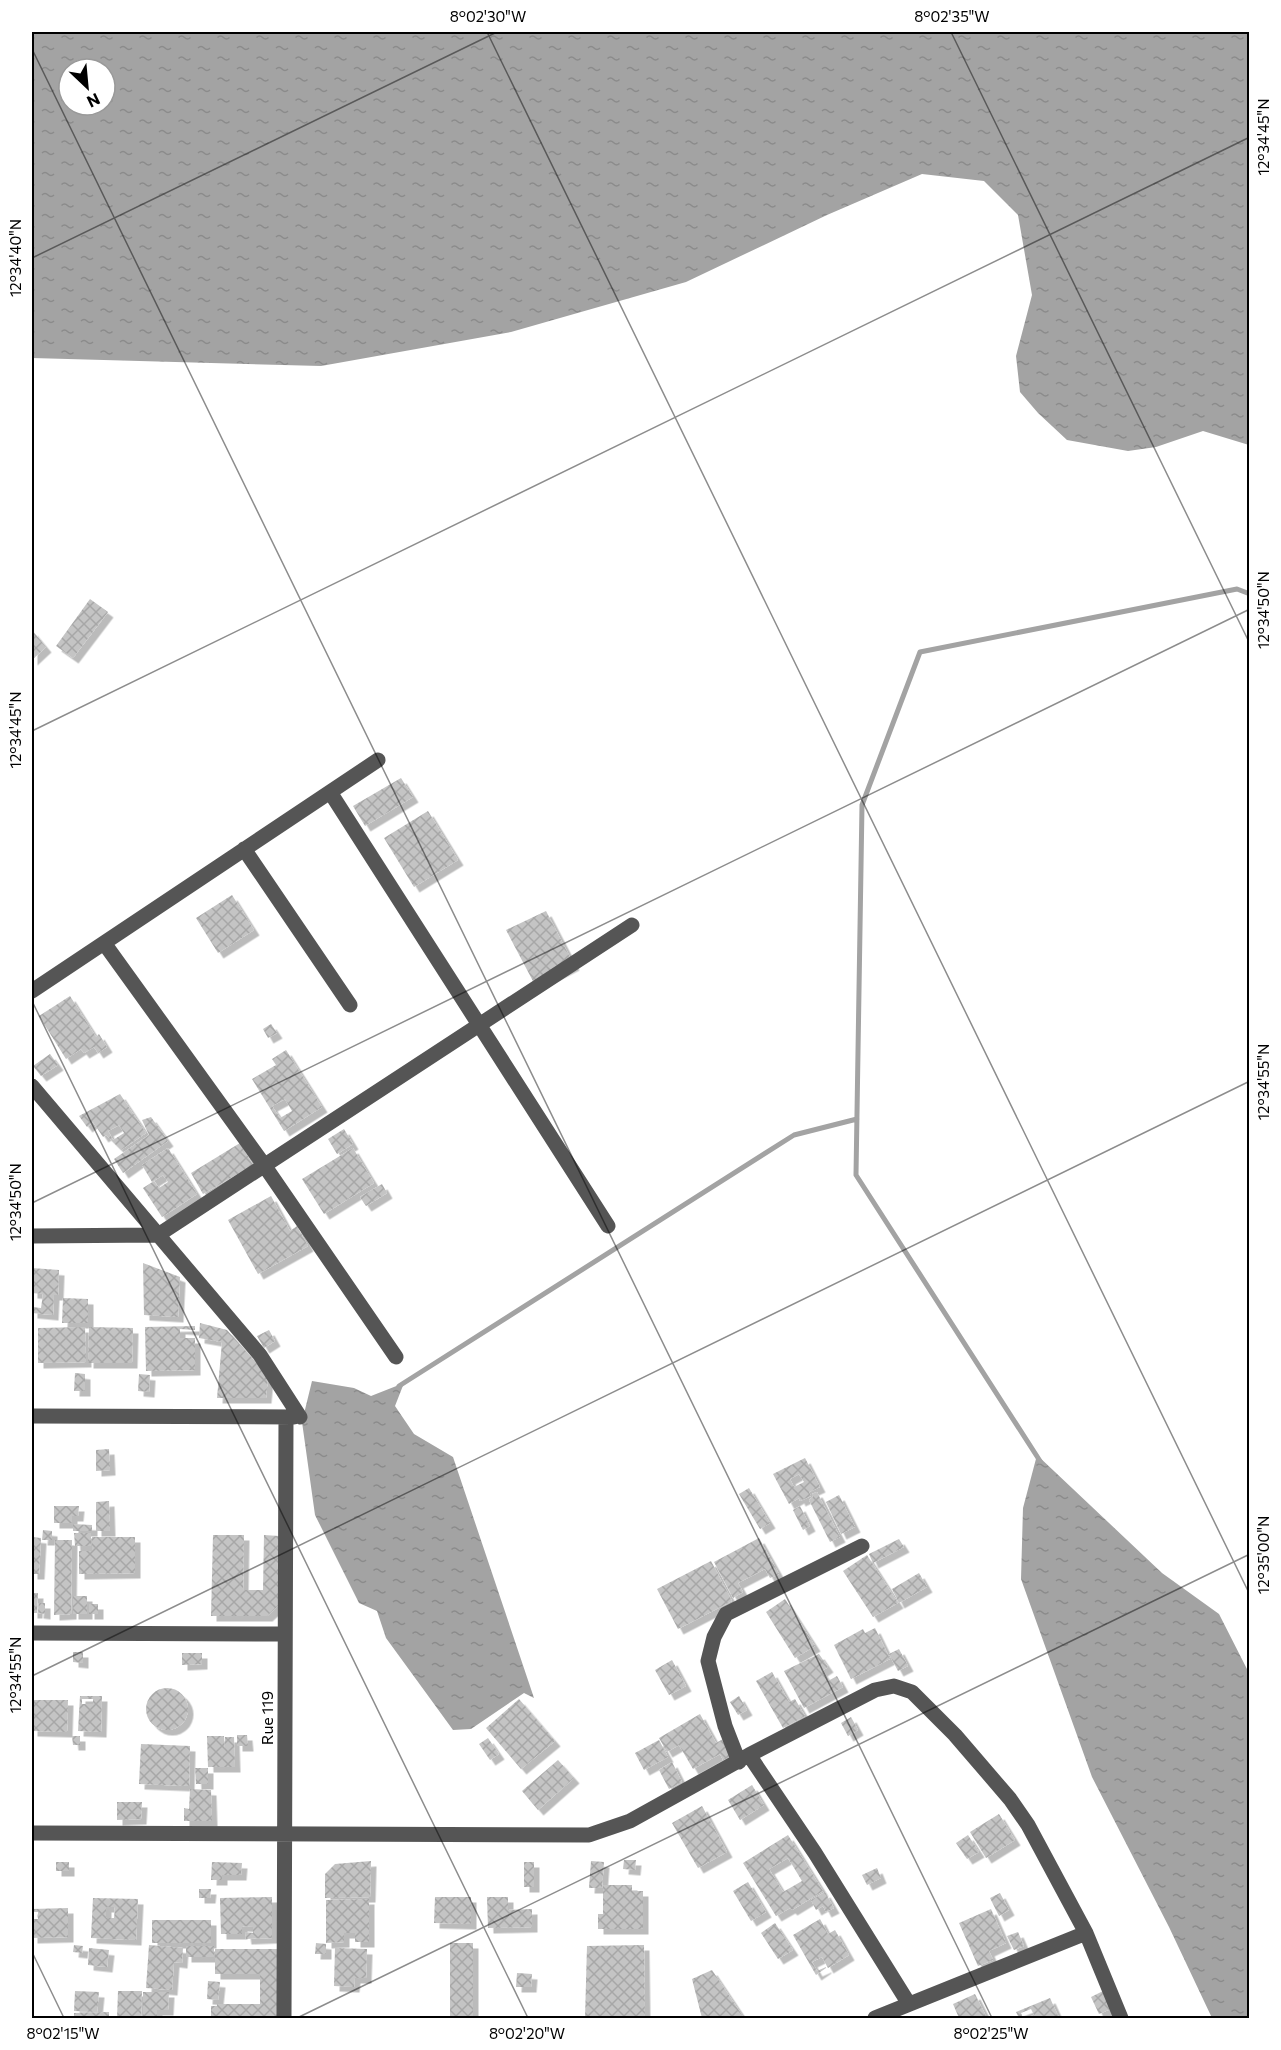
<svg xmlns="http://www.w3.org/2000/svg" width="1281" height="2050" font-family="Commissioner,sans-serif">
  <style>
    .water { fill: url(#water-ripples); fill-rule: evenodd }
    .lines { fill: none; stroke-linecap: round; stroke-linejoin: round }
    .stream { stroke: #a3a3a3; stroke-width: 5 }
    .building { fill: url(#building-cross-hatch); fill-rule: evenodd; filter: url(#shadow) }
    .minor { stroke: #555; stroke-width: 15 }
    .ticks { fill: none; stroke: #000; stroke-width: 1.5; stroke-opacity: 0.45 }
    .labels { text-anchor: middle; stroke-width: 5; stroke-linejoin: round; paint-order: stroke }
    .street-label { font-size: 16px; fill: #000; stroke: #fff }
    .neatline { fill: none; stroke: #000; stroke-width: 2 }
    .ticks-label { font-size: 15px; text-anchor: middle; fill: #000 }
  </style>
  <defs>
    <pattern id="water-ripples" width="26" height="14" patternUnits="userSpaceOnUse" patternTransform="scale(1.5)"><rect width="26" height="14" fill="#a3a3a3"/><path d="M2 4q2-2 4 0t4 0M15 11q2-2 4 0t4 0" fill="none" stroke="#8b8b8b"/></pattern>
    <pattern id="building-cross-hatch" width="8" height="8" patternUnits="userSpaceOnUse" patternTransform="scale(1.5)"><rect width="8" height="8" fill="#c4c4c4"/><path d="M0 0l8 8M0 8l8-8" fill="none" stroke="#a7a7a7"/></pattern>
    <filter id="shadow"><feDropShadow dx="5.5" dy="5.5" stdDeviation="0" flood-color="#0004"/></filter>
  </defs>
  <rect width="100%" height="100%" fill="#fff"/>
  <path class="water" d="M32,32H1249V445L1203,431L1156,447L1128,451L1067,440L1038,413L1020,392L1016,356L1032,295L1018,215L984,181L922,174L827,215L686,282L511,332L321,366L32,358ZM69,69H105V105H69Z
    M312,1381L354,1388L371,1396L404,1383L395,1406L414,1434L453,1457L534,1698L524,1693L471,1729L453,1730L386,1638L377,1611L359,1603L315,1515L302,1422Z
    M1037,1455L1162,1573L1219,1614L1249,1673V2018H1212L1169,1927L1092,1777L1021,1579L1023,1508Z"/>
  <g class="lines">
    <path class="stream" d="M399,1386L794,1135L857,1119
      M1040,1461L856,1175L862,805L920,652L1237,589L1250,594"/>
  </g>
  <path class="building" d="M90,599L108,612L73,658L56,646Z
    M32,630L46,647L32,660Z
    M401,778L413,797L365,826L353,806Z
    M428,811L458,860L414,887L384,838Z
    M232,895L254,930L218,953L196,918Z
    M546,911L574,965L535,985L506,930Z
    M70,996L96,1037L99,1034L107,1047L98,1053L94,1047L84,1053L81,1049L66,1059L39,1016Z
    M271,1024L277,1033L268,1038L263,1029Z
    M286,1050L322,1107L284,1131L252,1079L276,1065L272,1059ZM285,1099L292,1111L280,1118L272,1106Z
    M50,1054L58,1065L41,1076L33,1066Z
    M120,1094L146,1133L121,1150L106,1135L103,1137L93,1122L87,1127L79,1116ZM119,1125L124,1133L113,1140L108,1131Z
    M151,1117L168,1141L123,1173L114,1159L149,1135L142,1120Z
    M344,1129L353,1144L337,1154L328,1139Z
    M240,1143L253,1165L203,1194L191,1173Z
    M168,1148L197,1194L162,1217L143,1188L154,1181L159,1188L168,1182L163,1175L152,1182L142,1165Z
    M353,1148L374,1183L324,1214L302,1179Z
    M382,1184L387,1193L366,1206L360,1197Z
    M271,1196L290,1231L297,1226L308,1246L258,1274L228,1220Z
    M143,1263L180,1277L178,1317L144,1315Z
    M32,1268L59,1270L58,1295H54L53,1315L32,1313V1307L41,1308L43,1294L32,1293Z
    M63,1298L88,1299V1323H62Z
    M200,1323L227,1330L268,1376L266,1398H217L222,1342L199,1338Z
    M195,1326V1330L180,1329V1338H195V1370L146,1371L145,1327Z
    M85,1327L86,1362L38,1363V1328Z
    M89,1327L133,1328L132,1363H88Z
    M269,1330L275,1341L264,1348L257,1336Z
    M75,1373L85,1374V1391H74Z
    M139,1374L150,1375L149,1392L138,1391Z
    M109,1449L110,1470L96,1471V1450Z
    M805,1458L820,1487L809,1492L811,1496L800,1501L799,1498L789,1504L773,1474ZM799,1474L804,1482L794,1487L790,1479Z
    M749,1488L770,1523L760,1529L739,1494Z
    M817,1492L840,1537L830,1542L809,1500L813,1497L812,1494Z
    M839,1495L855,1527L841,1534L826,1502Z
    M109,1501L110,1531H96V1502Z
    M54,1506H79L78,1516H72V1523H54Z
    M800,1506L810,1526L803,1530L793,1510Z
    M73,1524L92,1525V1531H73Z
    M43,1530L52,1531V1540H42Z
    M74,1533H91V1546H75Z
    M213,1535H244L243,1590H263L264,1535L279,1536L278,1606L267,1616H211Z
    M32,1537L41,1538L39,1574H32Z
    M92,1537H135V1573L79,1574V1551H92Z
    M759,1538L779,1574L770,1578L765,1569L738,1583L743,1592L733,1598L714,1562Z
    M899,1539L904,1547L873,1563L869,1554Z
    M55,1540H72L71,1614L54,1615Z
    M867,1555L898,1603L873,1617L843,1571Z
    M711,1561L732,1601L678,1629L657,1589Z
    M919,1573L927,1587L899,1603L892,1589Z
    M32,1593H38L37,1613H32Z
    M73,1596H87V1614H73Z
    M785,1599L815,1646L795,1658L766,1612Z
    M39,1603H45V1614L38,1613Z
    M89,1604H98V1614H89Z
    M875,1628L890,1659L851,1679L834,1645L863,1629L865,1633Z
    M899,1649L908,1666L898,1671L889,1654Z
    M73,1652H83V1663L73,1662Z
    M182,1653H202V1664L182,1665Z
    M819,1654L828,1667L822,1671L828,1681L837,1676L843,1687L804,1708L784,1671Z
    M672,1660L686,1686L669,1695L655,1670Z
    M772,1672L789,1702L795,1699L805,1716L783,1728L756,1681Z
    M146 1709a21 21 0 1 1 42 0a21 21 0 1 1-42 0Z
    M80,1696H102L101,1732L78,1731ZM82,1699H93V1704H82Z
    M739,1696L747,1710L738,1715L730,1702Z
    M519,1699L555,1741L521,1769L486,1728Z
    M32,1700H68L67,1732L32,1731Z
    M700,1714L716,1743L723,1739L732,1756L723,1760L720,1754L693,1769L679,1745L667,1752L659,1738Z
    M851,1717L858,1730L848,1736L841,1723Z
    M237,1735H247L248,1746H237Z
    M72,1736H80V1745H73Z
    M207,1736H224L225,1749V1737H234L235,1767H208Z
    M488,1738L499,1754L490,1760L479,1744Z
    M659,1740L668,1757L644,1770L635,1753Z
    M141,1744L190,1746L189,1786L139,1784Z
    M558,1760L574,1778L538,1810L522,1791Z
    M672,1762L682,1782L669,1789L659,1770Z
    M195,1768H208V1784H196Z
    M752,1785L764,1805L740,1820L728,1800Z
    M190,1789L211,1790L212,1821H184V1808L189,1809Z
    M117,1802H142L141,1819L117,1820Z
    M702,1806L727,1852L698,1868L672,1823Z
    M999,1814L1015,1840L986,1858L970,1832Z
    M788,1835L823,1891L792,1910L790,1908L776,1916L743,1863ZM788,1858L802,1881L783,1892L769,1869Z
    M968,1835L979,1852L967,1859L956,1843Z
    M624,1860H636L635,1870L623,1869Z
    M371,1861L370,1897L325,1898V1874L335,1864Z
    M591,1861L604,1862L602,1888H589Z
    M56,1862H69V1871H56Z
    M212,1862L242,1863L241,1875H222V1880H211Z
    M524,1862H534V1887H524Z
    M877,1868L881,1878L867,1885L862,1875Z
    M748,1882L766,1912L751,1921L733,1891Z
    M603,1885H632V1891H643V1929H598V1914H603Z
    M199,1889H211L210,1898H199Z
    M825,1892L834,1908L826,1912L823,1906L816,1910L811,1900Z
    M1000,1893L1009,1910L999,1916L990,1898Z
    M272,1897V1938L246,1939L245,1932L253,1933V1927L242,1926V1934H221L220,1898Z
    M435,1897H471V1924L434,1923Z
    M487,1897H508V1910L532,1909V1927L488,1928Z
    M93,1898L138,1899L136,1940L91,1938ZM106,1907H115L114,1918H106Z
    M369,1899V1942H355V1933H344V1942L326,1943V1900Z
    M68,1908V1937L32,1938V1919H38V1912H32V1909Z
    M991,1909L1006,1943L989,1951L993,1960L978,1966L959,1923Z
    M820,1919L828,1934L835,1930L849,1955L828,1968L822,1957L812,1962L817,1971L826,1967V1968L816,1975L793,1935Z
    M152,1920H211V1943H152Z
    M775,1923L793,1950L778,1959L761,1933Z
    M1018,1932L1024,1946L1014,1950L1007,1936Z
    M316,1943L326,1944V1954H315Z
    M450,1943H473V2018H450Z
    M74,1945L83,1946L82,1953L73,1952Z
    M149,1945L183,1948L182,1963L174,1962L172,1990L146,1988Z
    M644,1945L645,2018H585L587,1946Z
    M186,1946H214V1957H186Z
    M89,1948L109,1950L107,1967L88,1965Z
    M335,1948L367,1949L366,1978H355L354,1987L334,1986Z
    M215,1949H280L278,2018H211V2006H217V2004H260V1974H215Z
    M712,1970L744,2018H702L692,1979Z
    M517,1973L532,1974L531,1987H516Z
    M208,1981L220,1982L218,2000L207,1999Z
    M1105,1990L1113,2008L1099,2014L1091,1997Z
    M75,1991L99,1992L97,2012L74,2011Z
    M118,1991H142L141,2018H117Z
    M143,1992H169L168,2010H157V2018H143Z
    M975,1994L987,2018H959L953,2004Z
    M1050,1998L1059,2018H1027L1034,2015L1031,2009L1021,2013L1023,2018H1019L1016,2012Z
    M109,2012V2018H74V2013Z"/>
  <g class="lines">
    <path class="minor" d="M330,792L608,1226
      M244,849L350,1005
      M104,943L264,1165L396,1357
      M32,991L378,760
      M32,1086L260,1355L300,1417
      M32,1236L158,1235L632,925
      M32,1416L294,1417
      M32,1633L285,1634
      M749,1755L815,1853L909,2004
      M739,1762L725,1726L708,1661L714,1637L726,1614L862,1546
      M32,1833L589,1835L630,1821L749,1755L875,1690L894,1686L912,1692L955,1735L1010,1799L1028,1825L1086,1933L1121,2018
      M284,2018L286,1417
      M875,2018L1086,1933"/>
  </g>
  <path class="ticks" d="M487,32L1250,1595M951,32L1250,644M32,49L992,2018M32,258L497,32M32,731L1250,137M32,1001L528,2018M32,1203L1250,609M32,1676L1250,1081M32,1952L64,2018M297,2018L1250,1554"/>
  <g class="labels">
    <g class="street-label">
      <text transform="translate(267 1718) rotate(-90)" y="6">Rue 119</text>
    </g>
  </g>
  <rect width="1281" height="2050" fill="none" stroke="#ffffff" stroke-width="66"/>
  <g transform="translate(87 87) rotate(154)"><circle r="28" fill="#ffffff" stroke="#999999" stroke-width="1.5"/>
  <path d="M0-4.5L10 22L0 15L-10 22Z" fill="#000000"/>
  <text y="-9" font-size="16" font-weight="bold" text-anchor="middle" fill="#000000">N</text>
  </g>
  <rect x="33" y="33" width="1215" height="1984" class="neatline"/>
  <g class="ticks-label">
    <text x="488" y="22">8°02'30"W</text>
    <text x="952" y="22">8°02'35"W</text>
    <text transform="translate(1264 137) rotate(-90)" y="5">12°34'45"N</text>
    <text transform="translate(16 258) rotate(-90)" y="5">12°34'40"N</text>
    <text transform="translate(1264 610) rotate(-90)" y="5">12°34'50"N</text>
    <text transform="translate(16 730) rotate(-90)" y="5">12°34'45"N</text>
    <text transform="translate(1264 1082) rotate(-90)" y="5">12°34'55"N</text>
    <text transform="translate(16 1202) rotate(-90)" y="5">12°34'50"N</text>
    <text transform="translate(1264 1555) rotate(-90)" y="5">12°35'00"N</text>
    <text transform="translate(16 1675) rotate(-90)" y="5">12°34'55"N</text>
    <text x="63" y="2039">8°02'15"W</text>
    <text x="527" y="2039">8°02'20"W</text>
    <text x="991" y="2039">8°02'25"W</text>
  </g>
</svg>
